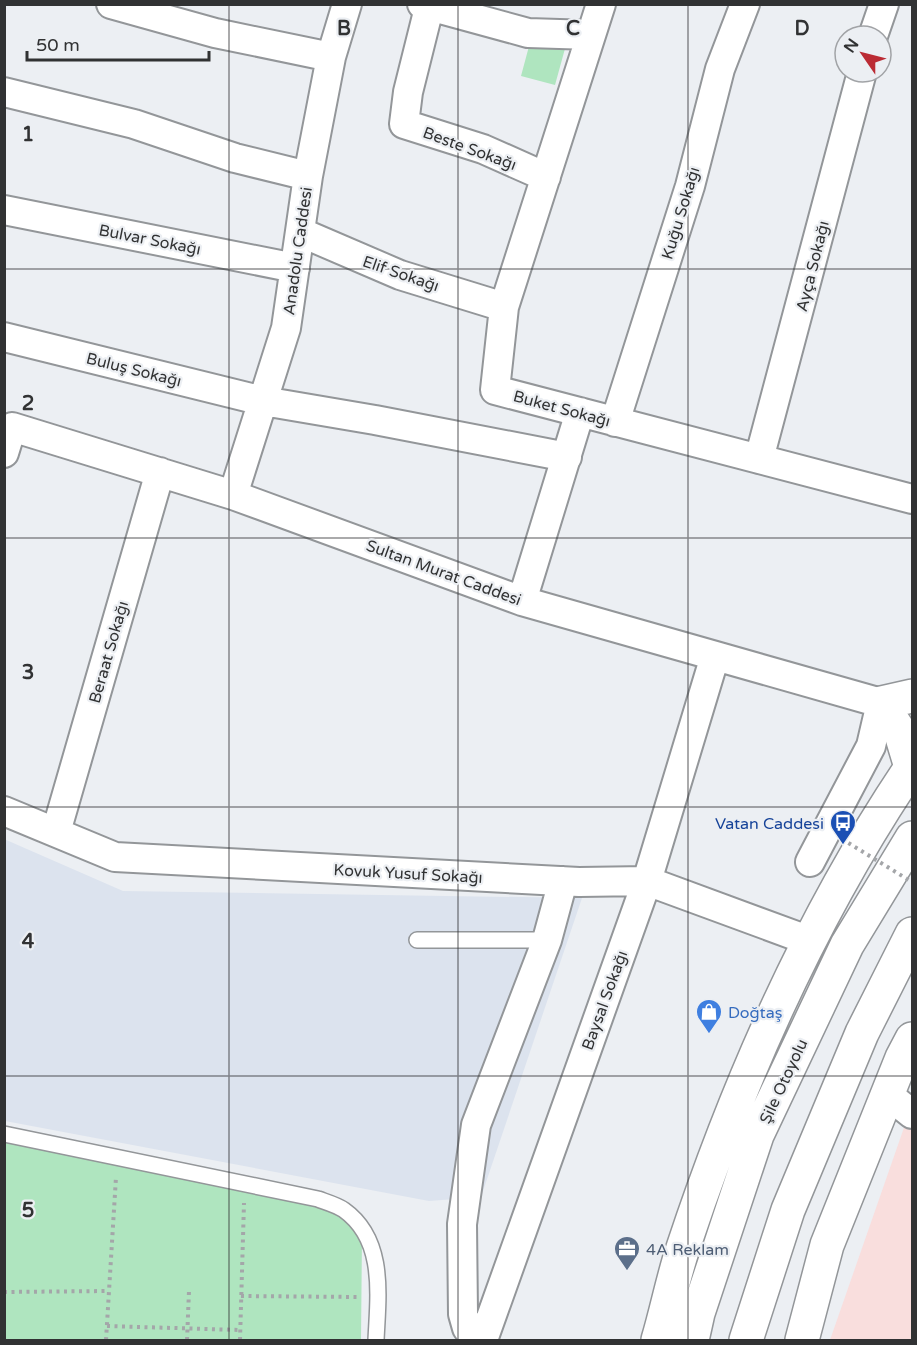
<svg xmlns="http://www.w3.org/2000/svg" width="917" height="1345" font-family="'Varela Round',sans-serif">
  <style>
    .commercial { fill: #f9dedd }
    .built { fill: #dce3ee }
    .green { fill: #afe5bf }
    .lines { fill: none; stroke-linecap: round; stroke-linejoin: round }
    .service-casing { stroke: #939699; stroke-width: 18 }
    .minor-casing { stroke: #939699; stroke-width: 32 }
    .trunk-casing { stroke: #939699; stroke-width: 36 }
    .path { stroke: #a4a6a9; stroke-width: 4; stroke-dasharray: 3 4.5; stroke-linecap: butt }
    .service { stroke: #fff; stroke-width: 15 }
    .minor { stroke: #fff; stroke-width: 28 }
    .trunk { stroke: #fff; stroke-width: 33 }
    .path-bridge { stroke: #a4a6a9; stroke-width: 4; stroke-dasharray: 3 4.5; stroke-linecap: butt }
    .grid { fill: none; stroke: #313233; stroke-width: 1.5; stroke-opacity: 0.55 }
    .labels { text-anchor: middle; stroke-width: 4.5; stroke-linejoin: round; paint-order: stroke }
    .street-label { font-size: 16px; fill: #313233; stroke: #eceff3 }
    .transit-label { font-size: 16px; fill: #164399; stroke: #eceff3; text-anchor: end }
    .shop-label { font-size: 16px; fill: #366cbe; stroke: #eceff3; text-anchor: start }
    .service-label { font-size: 16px; fill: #4e5e75; stroke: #eceff3; text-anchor: start }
    .grid-label { font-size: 20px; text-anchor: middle; font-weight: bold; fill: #313233; stroke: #eceff3; stroke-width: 4.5; stroke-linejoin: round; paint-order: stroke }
  </style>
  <rect width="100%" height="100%" fill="#eceff3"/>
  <path class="commercial" d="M907,1119L912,1123V1340H830Z"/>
  <path class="built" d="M4,839L123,891L582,898L481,1197L429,1201L5,1121Z"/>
  <path class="green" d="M532,35L566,45L555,85L521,76Z
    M4,1138L309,1201L337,1213L362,1236L361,1340H5Z"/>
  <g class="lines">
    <defs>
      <path id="service" d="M417,940H547
        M4,1134L318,1199C326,1202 337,1205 344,1210C386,1240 378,1296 376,1340"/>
      <path id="minor" d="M111,4L215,33L331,57
        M422,4L528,33L591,35
        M601,4L504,307L495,390L912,499
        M429,8L408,92L404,124L483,149L546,177
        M873,36L884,4
        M4,92L134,124L235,158L308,176
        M4,210L295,268
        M300,232L400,275L504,307
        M4,337L263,401L375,420L567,457
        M615,422L690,186L720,69L745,4
        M4,453L12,427L233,495L522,601L881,703L871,746L810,862
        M759,459L862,72
        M233,495L286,328L308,176L331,57L347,4
        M522,601L580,412
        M4,811L115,857L579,882L647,881L810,941
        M56,832L160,472
        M887,1094L912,1114
        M476,1340L467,1328L463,1314L462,1224L476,1125L547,940L563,881
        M483,1340L647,881L715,656"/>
      <path id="trunk" d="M911,767L901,734L881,703L912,696
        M658,1340C667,1310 673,1278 683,1248C739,1079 812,914 912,766
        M692,1340L698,1313L757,1135L847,945L912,838
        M746,1340L788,1210L862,1033L912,934
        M802,1340L827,1245L902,1058L912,1039"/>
    </defs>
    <use href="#service" class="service-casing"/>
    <use href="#minor" class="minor-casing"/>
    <use href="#trunk" class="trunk-casing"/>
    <path class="path" d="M4,1292L109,1291
      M241,1296L360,1297
      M107,1326L240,1330
      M106,1340L116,1177
      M187,1340L189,1291
      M240,1340L244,1203"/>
    <use href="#service" class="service"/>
    <use href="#minor" class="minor"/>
    <use href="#trunk" class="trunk"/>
    <path class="path-bridge" d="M842,839L912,882"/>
  </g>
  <path class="grid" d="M229,4V1340M458,4V1340M688,4V1340M4,269H912M4,538H912M4,807H912M4,1076H912"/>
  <defs>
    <symbol id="bus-pin" viewBox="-11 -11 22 30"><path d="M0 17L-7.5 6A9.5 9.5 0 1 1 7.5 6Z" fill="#1a4fb4" stroke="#eceff3"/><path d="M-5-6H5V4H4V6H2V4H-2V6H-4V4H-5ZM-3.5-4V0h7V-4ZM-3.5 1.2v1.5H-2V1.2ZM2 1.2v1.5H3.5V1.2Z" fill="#fff"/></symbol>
    <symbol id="shop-pin" viewBox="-11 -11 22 30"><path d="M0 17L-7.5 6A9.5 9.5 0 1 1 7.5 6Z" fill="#3f7fe0" stroke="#eceff3"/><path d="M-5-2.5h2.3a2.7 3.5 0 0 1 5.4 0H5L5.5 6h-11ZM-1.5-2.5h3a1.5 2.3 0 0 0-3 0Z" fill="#fff"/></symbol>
    <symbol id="office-pin" viewBox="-11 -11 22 30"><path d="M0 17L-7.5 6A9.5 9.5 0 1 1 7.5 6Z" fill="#5c6f8a" stroke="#eceff3"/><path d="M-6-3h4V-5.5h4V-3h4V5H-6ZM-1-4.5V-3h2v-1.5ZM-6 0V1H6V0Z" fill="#fff"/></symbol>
  </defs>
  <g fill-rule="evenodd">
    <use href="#bus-pin" x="828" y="808" width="30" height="40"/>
    <use href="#shop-pin" x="694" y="997" width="30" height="40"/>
    <use href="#office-pin" x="612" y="1234" width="30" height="40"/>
  </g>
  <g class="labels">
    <g class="street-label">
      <text transform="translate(470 148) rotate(20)" y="6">Beste Sokağı</text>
      <text transform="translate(680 213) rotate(-73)" y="6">Kuğu Sokağı</text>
      <text transform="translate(150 239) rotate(11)" y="6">Bulvar Sokağı</text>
      <text transform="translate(297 251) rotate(-82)" y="6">Anadolu Caddesi</text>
      <text transform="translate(812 266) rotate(-76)" y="6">Ayça Sokağı</text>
      <text transform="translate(401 273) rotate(19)" y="6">Elif Sokağı</text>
      <text transform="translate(134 369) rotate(14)" y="6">Buluş Sokağı</text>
      <text transform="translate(562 408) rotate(15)" y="6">Buket Sokağı</text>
      <text transform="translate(444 572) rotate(20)" y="6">Sultan Murat Caddesi</text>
      <text transform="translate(108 652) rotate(-74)" y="6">Beraat Sokağı</text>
      <text transform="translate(408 873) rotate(3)" y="6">Kovuk Yusuf Sokağı</text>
      <text transform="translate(604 1000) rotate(-70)" y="6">Baysal Sokağı</text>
      <text transform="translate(783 1081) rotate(-65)" y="6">Şile Otoyolu</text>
    </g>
    <g class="transit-label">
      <text x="824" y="829">Vatan Caddesi</text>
    </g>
    <g class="shop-label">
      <text x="728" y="1018">Doğtaş</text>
    </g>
    <g class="service-label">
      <text x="646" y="1255">4A Reklam</text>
    </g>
  </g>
  <g class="grid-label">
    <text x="344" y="35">B</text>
    <text x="573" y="35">C</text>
    <text x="802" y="35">D</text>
    <text x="28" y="141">1</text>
    <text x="28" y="410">2</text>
    <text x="28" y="679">3</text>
    <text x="28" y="948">4</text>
    <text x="28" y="1217">5</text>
  </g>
  <rect width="917" height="1345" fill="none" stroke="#313233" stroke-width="12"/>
  <g transform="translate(863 54) rotate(305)"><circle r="28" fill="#eceff3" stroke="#a1a3a6" stroke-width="1.5"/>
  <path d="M0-4.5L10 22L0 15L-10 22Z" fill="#bb2b34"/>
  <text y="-9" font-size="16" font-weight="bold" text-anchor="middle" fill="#313233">N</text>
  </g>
  <path d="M27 51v9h182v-9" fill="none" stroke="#313233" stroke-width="3"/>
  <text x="36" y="51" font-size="18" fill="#313233" stroke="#eceff3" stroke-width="4.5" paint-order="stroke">50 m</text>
</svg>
